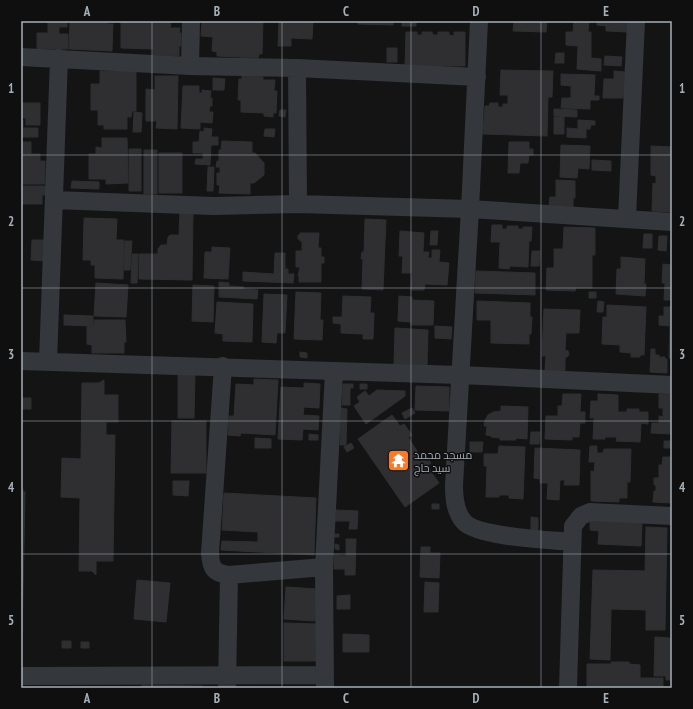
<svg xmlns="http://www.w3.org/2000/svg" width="693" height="709" font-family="'PT Sans Narrow',Cairo,sans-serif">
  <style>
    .building { fill: #2f2f31; stroke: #2d2f31 }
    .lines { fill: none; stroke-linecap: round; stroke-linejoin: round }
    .street { stroke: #34373b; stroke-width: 18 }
    .grid { fill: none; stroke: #a5afb6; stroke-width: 1; stroke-opacity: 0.55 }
    .labels { text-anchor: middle; stroke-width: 3; stroke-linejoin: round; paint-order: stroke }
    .poi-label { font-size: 11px; fill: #a5afb6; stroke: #0f0f10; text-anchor: start }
    .neatline { fill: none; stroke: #a5afb6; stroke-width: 1.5 }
    .grid-label { font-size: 13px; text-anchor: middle; font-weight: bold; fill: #a5afb6 }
  </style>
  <rect width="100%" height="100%" fill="#141415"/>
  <path class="building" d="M48,21H67V27H59V34H68V49H37V33H48Z
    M70,21H108V24H113L112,51L69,49Z
    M121,21H171L170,28H180L179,33H181V46H179V56L153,55V49L121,48Z
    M202,21H263L262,54H259L258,58L217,56V52L212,51L213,37L201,36Z
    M279,21H313L312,39L291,38V46H278Z
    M358,21H393V25L358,24Z
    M402,21H416V26H402Z
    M514,21H547L546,32L513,31Z
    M574,21H594H589L588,32H591V58L601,59V71L577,69L578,46L566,45V32H573Z
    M597,21L629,22L628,32L606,31V26L597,25Z
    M406,32H417V35H422V32H432L433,35H438V32H449V35L454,36V32H465V66H405Z
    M387,48H397V62H387Z
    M556,53H564V63H555Z
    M605,56L622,57L621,66L604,65Z
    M501,70L553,71L552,97H548L547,136L483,134L485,106H489L490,103H498V107H503V104H508V95H500Z
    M100,71H136V111H132L131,117H127V129H104V125H98V110H91V84H100Z
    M614,71L625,72L623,98H603L604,79H614Z
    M561,74L595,75L594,96H599V100H590V109L561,108L562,98H571V86L561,85Z
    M155,76H178L177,129L156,128L157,121H146V89L155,90Z
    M242,76L263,77V80H275L274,91H277L276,113H273V117L264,116V113L241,112V100H238L239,79H242Z
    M213,78L225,79L224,90H213Z
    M183,86H199V93H202V90L211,91L210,98H212V106H210L209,112H213L212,123L200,122V129L181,128Z
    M21,103H40V125H26V118H21Z
    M554,109L577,110V117L554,116Z
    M280,110H286L285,117L279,116Z
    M134,112L142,113L141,132H133Z
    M554,117H564V134H554Z
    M21,120H23V128H38V137H21Z
    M578,120L595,121V125H591L590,129H586V138L567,137V128L578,129Z
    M204,128L212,129L211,137H218V145H211L210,165L195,164L196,159H203V153H193V142H199L200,131L204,132Z
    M265,129H275L274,137L264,136Z
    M102,138H127L128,183L106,184V179H89V154H96V147L102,148Z
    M222,141L252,142V153H255L264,163V175L254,183H250V194L219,193L220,185H217V173H220V167H216L217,161H219V150H221Z
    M21,142H31V154H40V161H45V184H21Z
    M509,142H529V149H533V155H529L528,163H520L519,173H508Z
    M561,145L590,146L589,169L578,168L577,178L560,177Z
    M651,146L672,147V212L652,211L653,183L656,184V176L651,175Z
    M129,149H141V191H129Z
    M144,150H157V194H144Z
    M159,153H182V193H159Z
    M592,160L611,161V171L592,170Z
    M208,167H214L213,191H207Z
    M556,180L575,181V198H573V207L549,206L550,197H556Z
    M72,181L99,182V189L71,188Z
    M21,186H50L49,195H42V204H21Z
    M180,212L193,213L192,280L139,279V254H158V249L161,245H167L168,237L170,235H179Z
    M84,218L117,219L116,240H124L123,279L95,278V265H91V260H83Z
    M365,219L386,220L383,290L362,289L363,259H361L362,252H364Z
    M492,225H502V229H507V226H518V229H523V227H532L531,241H529L528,267L510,266L509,269L499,268L500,242H491Z
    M564,227L595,228V255H592V288H576L575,291L546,290L547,268H554V249H563Z
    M400,231L424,233L423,252H429L428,258H432V250H440L439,262L449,263L447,285L425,284L424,290H411L412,273H402L403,256H399Z
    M431,231H438L437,245H430Z
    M300,233H319L318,248H321V257H324V263H321V282H299V276H298L300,267H296V251H302V241H300V239H298V235H300Z
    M644,234H652V248H643Z
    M659,236H667L666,251L658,250Z
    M32,240H48L47,261L31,260Z
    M125,241H132L130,270H124Z
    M212,247L230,248L228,279L204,278L205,252H212Z
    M532,251H540L539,266H531Z
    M275,253H285V269H288V274H294L293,283L243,281V272L274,274Z
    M132,254H138L137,283H131Z
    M621,257L645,259L644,284H646L645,296L616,294L617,269H621Z
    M663,264L672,265V300H664L665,283H662Z
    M476,271L535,273V295L475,293Z
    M219,282L229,283V286L244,287V289L258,290L257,299L219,297Z
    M96,283L128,285L126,317L94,316Z
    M193,285L214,286L213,322L192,321Z
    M296,292L321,293L320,320H323L322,340L294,339Z
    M589,292H596V298H589Z
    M264,294L287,295L285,333H277L276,343L262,342Z
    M343,296L371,297L370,313H374L373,339H363V334L341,333V324L333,323V317H342Z
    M399,296L412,297V300L434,301L433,325H411V322L398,321Z
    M477,301L530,303V317H532L531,334H529V344L491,343V320H477Z
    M598,301L604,302L603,312H597Z
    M217,302L253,304L252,342L223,341V334L215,333Z
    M607,305L646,307L644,355H640V357H631V353L620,352V345L602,344L603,317H607Z
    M664,307H672V358H669L670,326L659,325V316H664Z
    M544,309L580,310L579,333H566L565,350L568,351L569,354L568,356L565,358V371L545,370L546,356H542Z
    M64,315L93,316V326L64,325Z
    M94,320H125L126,342H124V353H92V345L87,344V326H94Z
    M435,326L452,327L451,339L435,338Z
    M395,328L428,330L427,366L394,364Z
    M651,349H655V355H659V357H665V359H667V373L650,372Z
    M300,352L307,353V358L300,357Z
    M178,374H195L194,418H178Z
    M254,379L278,380L275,435L241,433L240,436L228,435L229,416H234L236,384L254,385Z
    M104,380V395H118V422H106V435H115L113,561H96V575L92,571H79L80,498L61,497L62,458L81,459L82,383H99Z
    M304,383L320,384L319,408L304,407L303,415L319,416L318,430L303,429L302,440L278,439L281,387L304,388Z
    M343,384H353V388H350V405H342Z
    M360,384H367V389H360Z
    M416,386L449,387V411L415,410Z
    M377,390L405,391V396L366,424L354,406L360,402L357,397L365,391L369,396Z
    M563,394H581L580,412H585V423H580L579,437H572V440L545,439L546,416H558V406H562Z
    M598,394L618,395V412H627V409H639V412H648V424L641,423L640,442L616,441L617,437H605V439H593L594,418H590L591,401H598Z
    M659,394H672V437V434L651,433L652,423H659V416L663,417V408H659Z
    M21,398H31V409H21Z
    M501,406L528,407L527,439L516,438V440H500V438L491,437V436L486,435L487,426H484L485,420L488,415L493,412L501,411Z
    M341,408L347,409L346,445H340Z
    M412,408L415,413L405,419L402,413Z
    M392,415L400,426L404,424L412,435L408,437L421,457L425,454L431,463L427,466L439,483L405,507L358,439Z
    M172,421H206V473H171Z
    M531,432H540L539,444H530Z
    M309,434L318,435V440H309Z
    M255,438L271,439V448H255Z
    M664,441H672V448H664Z
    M470,442H483L482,452H470Z
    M351,443L354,448L347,452L344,447Z
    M499,446L525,447L523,499L509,498V495H499V497H486L487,466H484V454H498Z
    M590,446H597V453H603L604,449H631L630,482H627V498H619V502L591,501V471L594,472L595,462H589Z
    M535,448L580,450L579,485H564L565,480H560L559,500L547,499L548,483H540V479L534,478Z
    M672,452V503L653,502L654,491H656V485H654V478H659V465H662L663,457H672Z
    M173,481H189L188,496L173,495Z
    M21,489H23V492H25L22,643H21Z
    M224,493L316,498L314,555L221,550L222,541L258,542V532L222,530Z
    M432,504H439V509H432Z
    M336,510L358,511L357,529H349L350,521H335Z
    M531,517L538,518V531L531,530Z
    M590,521L642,522L641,546L598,544L599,531L590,530Z
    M646,527L667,528L665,630H646V610L611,609L610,660L590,659L593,570L645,571Z
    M335,534H339V537H334Z
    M346,539H356L355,575H345V569H334V555L346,556Z
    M335,544L339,545V550L335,549Z
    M421,547H430V553H440L439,578L420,577Z
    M137,580L170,583L166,622L134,619Z
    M425,582L439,583L438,612H424Z
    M286,587L318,589L315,621L284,619Z
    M350,595V609H337V596Z
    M284,623L316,624V661H284Z
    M343,634L369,635V652H343Z
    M655,637L670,638V640H672V680H666V676H654Z
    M62,641H71V648H62Z
    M81,642H89V648H81Z
    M611,662H629V664L640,665V678H663V688H587V664H611Z
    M142,685L203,686V688H142Z"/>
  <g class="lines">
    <path class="street" d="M479,21L470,209L454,485C454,498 455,512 464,522C478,537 550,540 572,542
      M21,57L190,66L297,68L477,77
      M190,66L191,21
      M297,68L298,204
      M54,200L213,206L298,204L470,209L672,222
      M627,218L636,21
      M21,361L460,375L672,385
      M48,362L59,58
      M223,366L210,553C211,568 213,573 229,575L324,567
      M21,676L325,675
      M227,688L229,575
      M325,688L324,567L334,371
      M568,688L573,526L581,516L590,512L672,516"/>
  </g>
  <path class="grid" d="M152,21V688M282,21V688M411,21V688M541,21V688M21,155H672M21,288H672M21,421H672M21,554H672"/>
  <defs>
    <symbol id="temple-square" viewBox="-11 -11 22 22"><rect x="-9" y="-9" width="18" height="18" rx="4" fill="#f77b2a" stroke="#0f0f10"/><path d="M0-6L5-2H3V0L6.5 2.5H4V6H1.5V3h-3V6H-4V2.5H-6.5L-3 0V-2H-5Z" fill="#fff"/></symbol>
  </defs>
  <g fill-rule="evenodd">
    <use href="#temple-square" x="386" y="448" width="25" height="25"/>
  </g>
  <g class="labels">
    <g class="poi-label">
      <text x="414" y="459">مسجد محمد<tspan x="414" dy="13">سيد حاج</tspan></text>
    </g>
  </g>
  <rect width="693" height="709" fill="none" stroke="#0f0f10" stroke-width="44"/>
  <rect x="22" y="22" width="649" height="665" class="neatline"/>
  <g class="grid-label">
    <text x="87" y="16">A</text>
    <text x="217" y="16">B</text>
    <text x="346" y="16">C</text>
    <text x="476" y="16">D</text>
    <text x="606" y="16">E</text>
    <text x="11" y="93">1</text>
    <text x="682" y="93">1</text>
    <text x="11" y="226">2</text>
    <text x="682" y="226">2</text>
    <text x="11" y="359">3</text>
    <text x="682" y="359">3</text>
    <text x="11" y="492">4</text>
    <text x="682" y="492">4</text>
    <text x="11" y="625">5</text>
    <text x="682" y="625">5</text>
    <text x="87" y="703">A</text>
    <text x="217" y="703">B</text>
    <text x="346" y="703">C</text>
    <text x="476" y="703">D</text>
    <text x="606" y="703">E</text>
  </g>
</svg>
